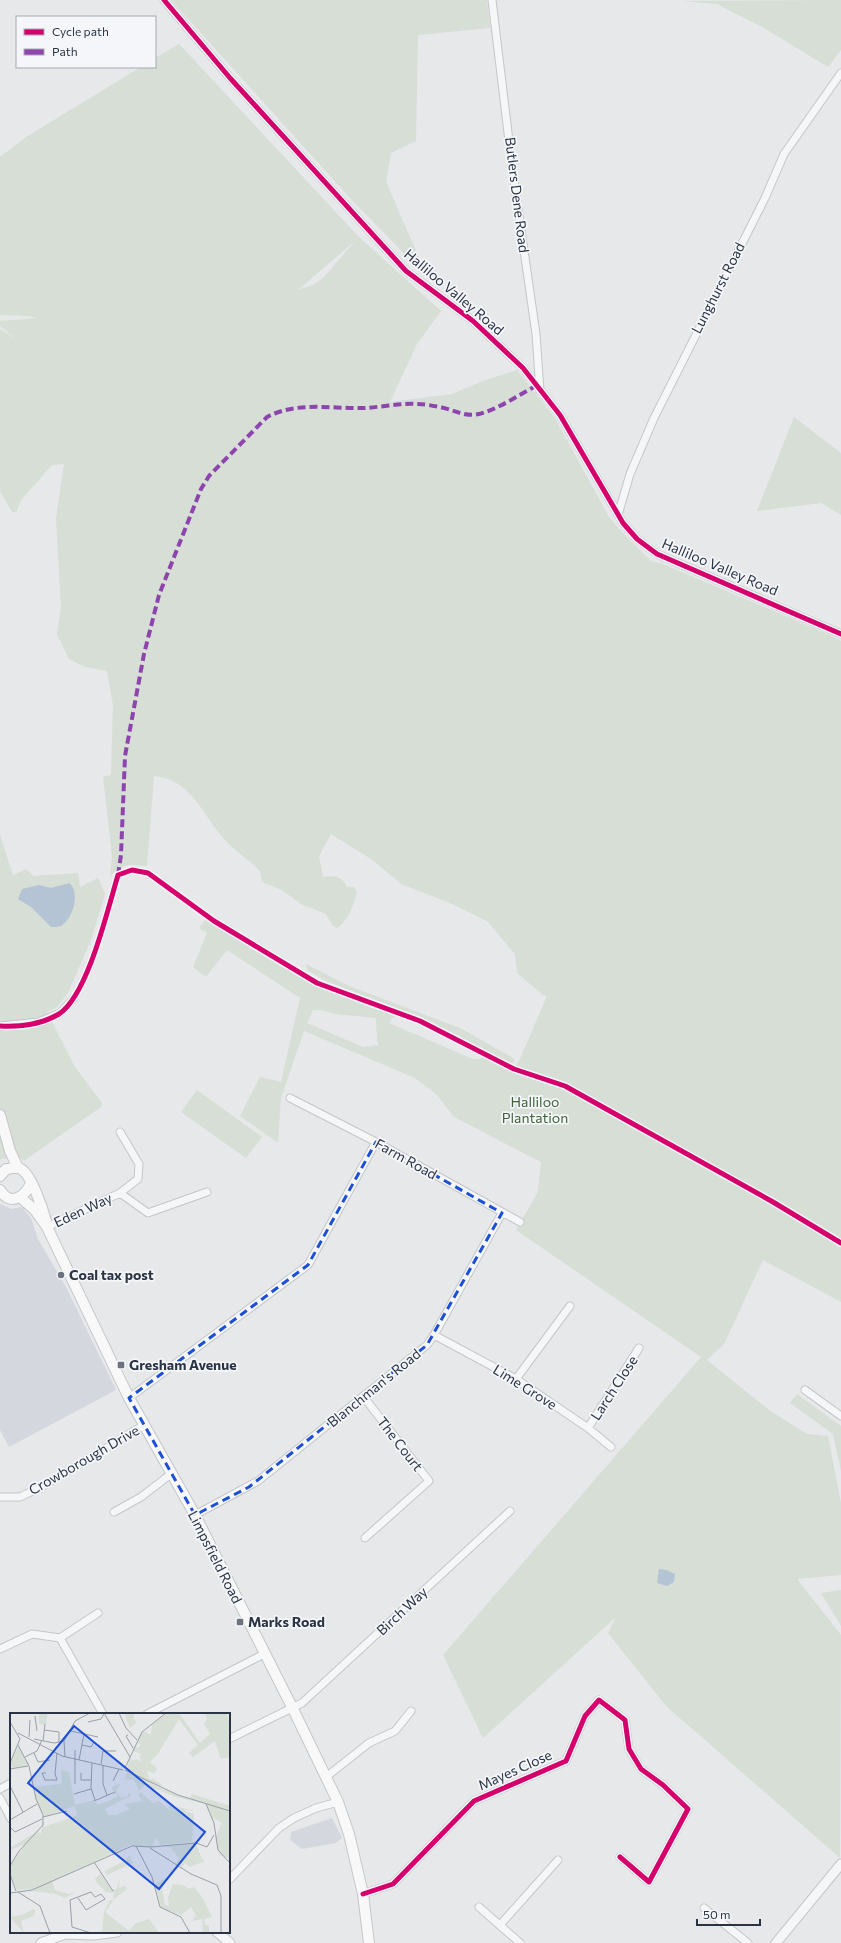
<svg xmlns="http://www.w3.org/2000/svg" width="841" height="1943" font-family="Commissioner,sans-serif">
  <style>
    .built { fill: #d4d7dd }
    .green { fill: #d6ded6; fill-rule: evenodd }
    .water { fill: #b4c4d5 }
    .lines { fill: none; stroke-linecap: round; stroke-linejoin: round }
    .minor-casing { stroke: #c4c6c8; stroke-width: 9 }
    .tertiary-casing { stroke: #c4c6c8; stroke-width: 11 }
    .secondary-casing { stroke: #c4c6c8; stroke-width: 12 }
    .minor { stroke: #f5f6f7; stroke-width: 7 }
    .tertiary { stroke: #f5f6f7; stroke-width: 9 }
    .secondary { stroke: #f8f8f8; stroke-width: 10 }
    .quiet { stroke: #8e44ad; stroke-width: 4; stroke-dasharray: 8 4; stroke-linecap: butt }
    .cycleway-casing { stroke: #f4f6f9; stroke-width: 8 }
    .cycleway { stroke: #d6006c; stroke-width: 5 }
    .marked { fill: none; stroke: #1d4ed8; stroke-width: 3; stroke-dasharray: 8 5; stroke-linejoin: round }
    .poi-dot { fill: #6c737f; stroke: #f4f6f9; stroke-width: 1.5 }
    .labels { text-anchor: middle; stroke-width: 3.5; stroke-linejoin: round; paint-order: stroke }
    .street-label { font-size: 14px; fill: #2b3445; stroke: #f4f6f9 }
    .park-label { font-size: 14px; fill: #3f6138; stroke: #f4f6f9 }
    .poi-label { font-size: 14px; font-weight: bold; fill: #2b3445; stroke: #f4f6f9; text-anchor: start }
    .inset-road { fill: none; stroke: #9ba0a8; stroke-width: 1 }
    .view { fill: #1d4ed8; fill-opacity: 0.15; stroke: #1d4ed8; stroke-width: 2 }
    .inset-edge { fill: none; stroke: #2b3445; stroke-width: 2 }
  </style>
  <rect width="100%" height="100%" fill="#e6e8ea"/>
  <path class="built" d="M0,1204L11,1209L22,1207L31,1218L38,1239L66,1287L116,1390L9,1447L0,1430Z
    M332,1818L342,1838L336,1843L302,1849L290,1840L291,1832Z"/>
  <path class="green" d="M171,0H487L490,28L418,35L416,141L391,153L386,182L428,278L349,197Z
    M841,0V50L828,67L764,28L717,4L682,1Z
    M179,44L359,237L441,311L417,344L390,402L452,394L483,381L517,370L555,418L609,517L621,531L651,561L663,564L830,635L841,641V1241L774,1201L565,1085L516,1068L547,996L543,995L517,973L515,954L487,921L450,903L401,884L374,861L331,834L319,856L323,877C334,876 342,876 347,887H354L357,892C353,905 349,920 337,928L332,925L326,914L301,904L282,890L262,882L260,871C249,860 235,851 225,840C202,815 192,779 154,776L147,866C130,865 121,862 110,877L112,856L103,777L111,775L113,706L107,671L85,667L69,659L57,634L61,607L56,519L64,464L52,465L22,499L16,512H12L0,491V329L17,340L0,326V321L39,318L28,316L0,315V157L26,137L141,67H155V58ZM356,240L323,278L313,285L298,290Z
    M794,417L841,453V515L821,503L757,511Z
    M0,835L13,875L26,869L34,876L78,873L80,887L98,878L105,894L91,940L68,993L57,1007L47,1012L75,1067L102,1103L101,1107L25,1160L17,1158L1,1159L0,1161Z
    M206,919C265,959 326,996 395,1015L389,1023L473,1059H480L485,1055L513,1069L564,1087L769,1201L841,1245V1302L763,1260L724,1344L707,1360L769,1410L807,1434L828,1436L841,1503V1575L797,1579L841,1635L840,1858L666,1706L608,1633L616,1617L483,1738L443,1655L701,1357L516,1230L538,1192L541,1162L454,1117L437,1095L415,1078L304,1031L281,1098L278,1143L240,1116L260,1077L281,1082L300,998L227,950L206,977L193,967L207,933L199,928ZM313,1010H322L335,1014L376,1018L377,1040L379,1045L363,1047L307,1023Z
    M306,964L349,986L460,1028L515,1059L512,1064L428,1020L326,981L307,970Z
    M197,1090L262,1137L246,1158L181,1112Z
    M797,1394L841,1426V1471L833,1434L790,1403Z
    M841,1590V1626L821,1593Z"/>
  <path class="water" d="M69,883C81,892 73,919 61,926C58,927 55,927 51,927L31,907L18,899L22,889L39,885L51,888Z
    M659,1569L667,1570L675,1574L674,1582L667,1586L657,1583Z"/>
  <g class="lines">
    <defs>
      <path id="minor" d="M164,0L230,78L406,271L473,321L523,368L560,415L623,523L637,539L657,554L841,634
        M492,0L513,174L536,334L540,391
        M618,515L630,474L654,418L765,198L784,154L841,73
        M0,1026L39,1022L60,1013L74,998
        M290,1098L376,1142L520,1222
        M120,1193L138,1179L139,1164L120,1132
        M47,1227L120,1193L148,1213L207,1192
        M434,1335L516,1379L588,1428L611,1447
        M516,1379L570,1306
        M805,1390L841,1416
        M363,1396L429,1481L365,1538
        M129,1398L308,1265L376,1142
        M588,1428L639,1348
        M0,1497H20L45,1485L144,1425
        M114,1512L141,1497L171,1474
        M195,1515L258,1481L427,1345L434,1335L502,1213
        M60,1638L98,1613
        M0,1649L32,1634L60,1638L103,1714
        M147,1714L264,1654
        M229,1739L302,1703L510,1511
        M326,1777L369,1743L395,1731L411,1711
        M0,1789L11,1783
        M0,1798L11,1819
        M229,1880L279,1828L294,1818L316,1808L338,1802
        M363,1894L393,1884L474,1801L566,1761L585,1716L599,1700L625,1720L629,1749L641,1769L663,1785L688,1809L649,1882L620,1857
        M479,1907L520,1943
        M704,1908L748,1943
        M500,1925L558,1860"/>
      <path id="tertiary" d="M217,1932L230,1943
        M41,1943L65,1934L94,1935L117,1932
        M776,1943L841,1864"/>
      <path id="secondary" d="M0,1115L10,1151L18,1168
        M0,1176L6,1169C10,1169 15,1167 19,1168C31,1172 43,1210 46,1221
        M0,1190C10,1207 25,1197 31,1183
        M21,1198L35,1210L47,1227L129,1398L195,1515L292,1707L338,1802L349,1834L363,1894L369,1943"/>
    </defs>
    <use href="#minor" class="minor-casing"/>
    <use href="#tertiary" class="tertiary-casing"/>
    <use href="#secondary" class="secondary-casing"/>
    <use href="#minor" class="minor"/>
    <use href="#tertiary" class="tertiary"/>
    <use href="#secondary" class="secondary"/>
    <path class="quiet" d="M118,875L121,855L125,756L144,654L159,595L201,489L209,476L267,417C297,401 332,409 365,408C382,407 400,403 417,404C425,404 435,406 444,408C456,411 466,417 479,414C499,409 518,395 536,386"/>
    <defs>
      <path id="cycleway" d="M164,0L230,78L406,271L473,321L523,368L560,415L623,523L637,539L657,554L841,634
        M0,1026C19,1027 42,1024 59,1014C88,995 108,908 118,875L132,870L148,873L214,921L317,983L420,1021L514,1069L565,1086L773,1202L841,1243
        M363,1894L393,1884L474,1801L566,1761L585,1716L599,1700L625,1720L629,1749L641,1769L663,1785L688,1809L649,1882L620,1857"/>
    </defs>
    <use href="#cycleway" class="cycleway-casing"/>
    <use href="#cycleway" class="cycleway"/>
  </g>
  <path class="marked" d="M376,1142L502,1213L427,1345L249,1487L195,1515L129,1398L308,1265Z"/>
  <g class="poi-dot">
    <circle cx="61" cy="1275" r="4"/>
    <rect x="117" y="1361" width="8" height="8" rx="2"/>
    <rect x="236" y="1618" width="8" height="8" rx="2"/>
  </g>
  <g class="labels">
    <g class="street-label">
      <text transform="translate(517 195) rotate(83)" y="5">Butlers Dene Road</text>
      <text transform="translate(718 288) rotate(-63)" y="5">Lunghurst Road</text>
      <text transform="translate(454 292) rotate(40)" y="5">Halliloo Valley Road</text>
      <text transform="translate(720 567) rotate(23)" y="5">Halliloo Valley Road</text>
      <text transform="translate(406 1159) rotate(29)" y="5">Farm Road</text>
      <text transform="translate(83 1210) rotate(-25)" y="5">Eden Way</text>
      <text transform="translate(525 1387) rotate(32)" y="5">Lime Grove</text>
      <text transform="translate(374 1388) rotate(-39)" y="5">Blanchman's Road</text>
      <text transform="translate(614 1388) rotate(-57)" y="5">Larch Close</text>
      <text transform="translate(400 1444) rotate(52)" y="5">The Court</text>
      <text transform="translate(84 1460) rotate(-30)" y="5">Crowborough Drive</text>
      <text transform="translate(215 1557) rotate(63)" y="5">Limpsfield Road</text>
      <text transform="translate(402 1611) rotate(-43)" y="5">Birch Way</text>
      <text transform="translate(515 1770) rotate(-24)" y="5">Mayes Close</text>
    </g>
    <g class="park-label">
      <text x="535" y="1107">Halliloo<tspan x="535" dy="16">Plantation</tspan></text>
    </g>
    <g class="poi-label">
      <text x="69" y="1280">Coal tax post</text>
      <text x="129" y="1370">Gresham Avenue</text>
      <text x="248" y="1627">Marks Road</text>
    </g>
  </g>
  <g transform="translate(10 1713)">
    <rect width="220" height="220" fill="#e6e8ea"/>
    <path d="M29,0H38L36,12L29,11ZM114,0H124V6L127,9L120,15ZM157,0H169L190,30L200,21L194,10L197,7L195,0H216L220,10V44L211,46L205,28L183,44L179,40L188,32L169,6L147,42L136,52L140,49L147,56L144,61L140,58L137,59L140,67L142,65L152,72L151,74L141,70L147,74L180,86L182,81L220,93V146L210,142L205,125L212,110L202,104L196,91L166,84L135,72L129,77L124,67L115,66L120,44L122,48L127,46L130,49L131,46L129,45L131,41L123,38L124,33L128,35L131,32L127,29L133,18L141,22L142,12ZM9,33L18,52L3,55L0,50ZM51,57L59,59L65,92L84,87L87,92L99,88L108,83L102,76L103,73L110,71L106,79L111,85L118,83L119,79L121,83L97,93L113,87L95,96L98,102H106L120,96L114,91L133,88L128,82L130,79L143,90L149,88L160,98L159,92L185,98L173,97L184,101L182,129L150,132L146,124L142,134L121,132L24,176L7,177L0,161V153L15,131L0,137V135L28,118L31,121L33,108L34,114L68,102L64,93L35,104L28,92L23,74L52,71ZM186,131L192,146L195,148L180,154L175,150L172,154L166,151L169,145L161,135L153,133ZM119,142L123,150L97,162L95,158L116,147ZM84,151L101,176L106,177L110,166L109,175L115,173L117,176L104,186L95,199L119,218L126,210L139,206L149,220H92L94,199L100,187H103L104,180L96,179L87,170L85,165L91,161ZM157,165L152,176L155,192L159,193L158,184L163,171L173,172L179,176L184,174L192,184L202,204L194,206L195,212H199V220H193L192,206L182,208L186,202L181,194L171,202L151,195L145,171ZM42,168L45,177L59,181L66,179L55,185L46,181L22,178ZM23,196L25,197L24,203L11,208L14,220L0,204L12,202Z" fill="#d6ded6"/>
    <path class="inset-road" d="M94,0L120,44M109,0L116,15L127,27M25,3L27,18M0,9L10,26M78,9L91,6L94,1M34,17L49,19V29M61,18L88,24M8,20L52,43L113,57M118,22L116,23L123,35M19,24L20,7M24,26L44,30L54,28L65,8L80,0M33,28L35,11M54,28L55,44M72,32L81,34L84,29M24,40L28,49L40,47M15,44L27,38L32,27M69,47L74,21M0,50L10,26M82,50L81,75L85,87M91,51L93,38H106M93,52V71L97,82M115,55L132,19L156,0M0,56L18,53M115,57L168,82L220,98M36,60H32L35,67H47L45,61L47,40M71,60V67H81M103,68L109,56M65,71V37M0,73L13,99M64,81L81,76M84,88L105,79M196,91L204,110L208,137L220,150M33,104L57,98M0,107L27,91M0,114L5,119L32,106M126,133L142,164L150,194L171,204L180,220M140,135L181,161L207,172L211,183V220M84,149L103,178M0,153L9,138L33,112V102L26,86L19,53L8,32M0,161L6,178M8,179L22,177L122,133L141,134L186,130L197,134L204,122M0,180L8,179L30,193L40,220M68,185L76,197L95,186L91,181L85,184L81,179L60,187L62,214L81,220"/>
    <path class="view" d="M64,13L195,119L149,176L18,70Z"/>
    <rect width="220" height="220" class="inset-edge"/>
  </g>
  <rect x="16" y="16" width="140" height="52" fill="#f4f6f9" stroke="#a4a8b1"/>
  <rect x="24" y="29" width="20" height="6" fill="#d6006c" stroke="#a4a8b1"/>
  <text x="52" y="36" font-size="12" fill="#2b3445">Cycle path</text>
  <rect x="24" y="49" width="20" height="6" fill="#8e44ad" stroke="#a4a8b1"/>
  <text x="52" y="56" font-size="12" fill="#2b3445">Path</text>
  <path d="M697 1919v6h63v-6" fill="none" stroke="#2b3445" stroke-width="2"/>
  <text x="703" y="1919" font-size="12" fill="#2b3445" stroke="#f4f6f9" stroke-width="3" paint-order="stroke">50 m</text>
</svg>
